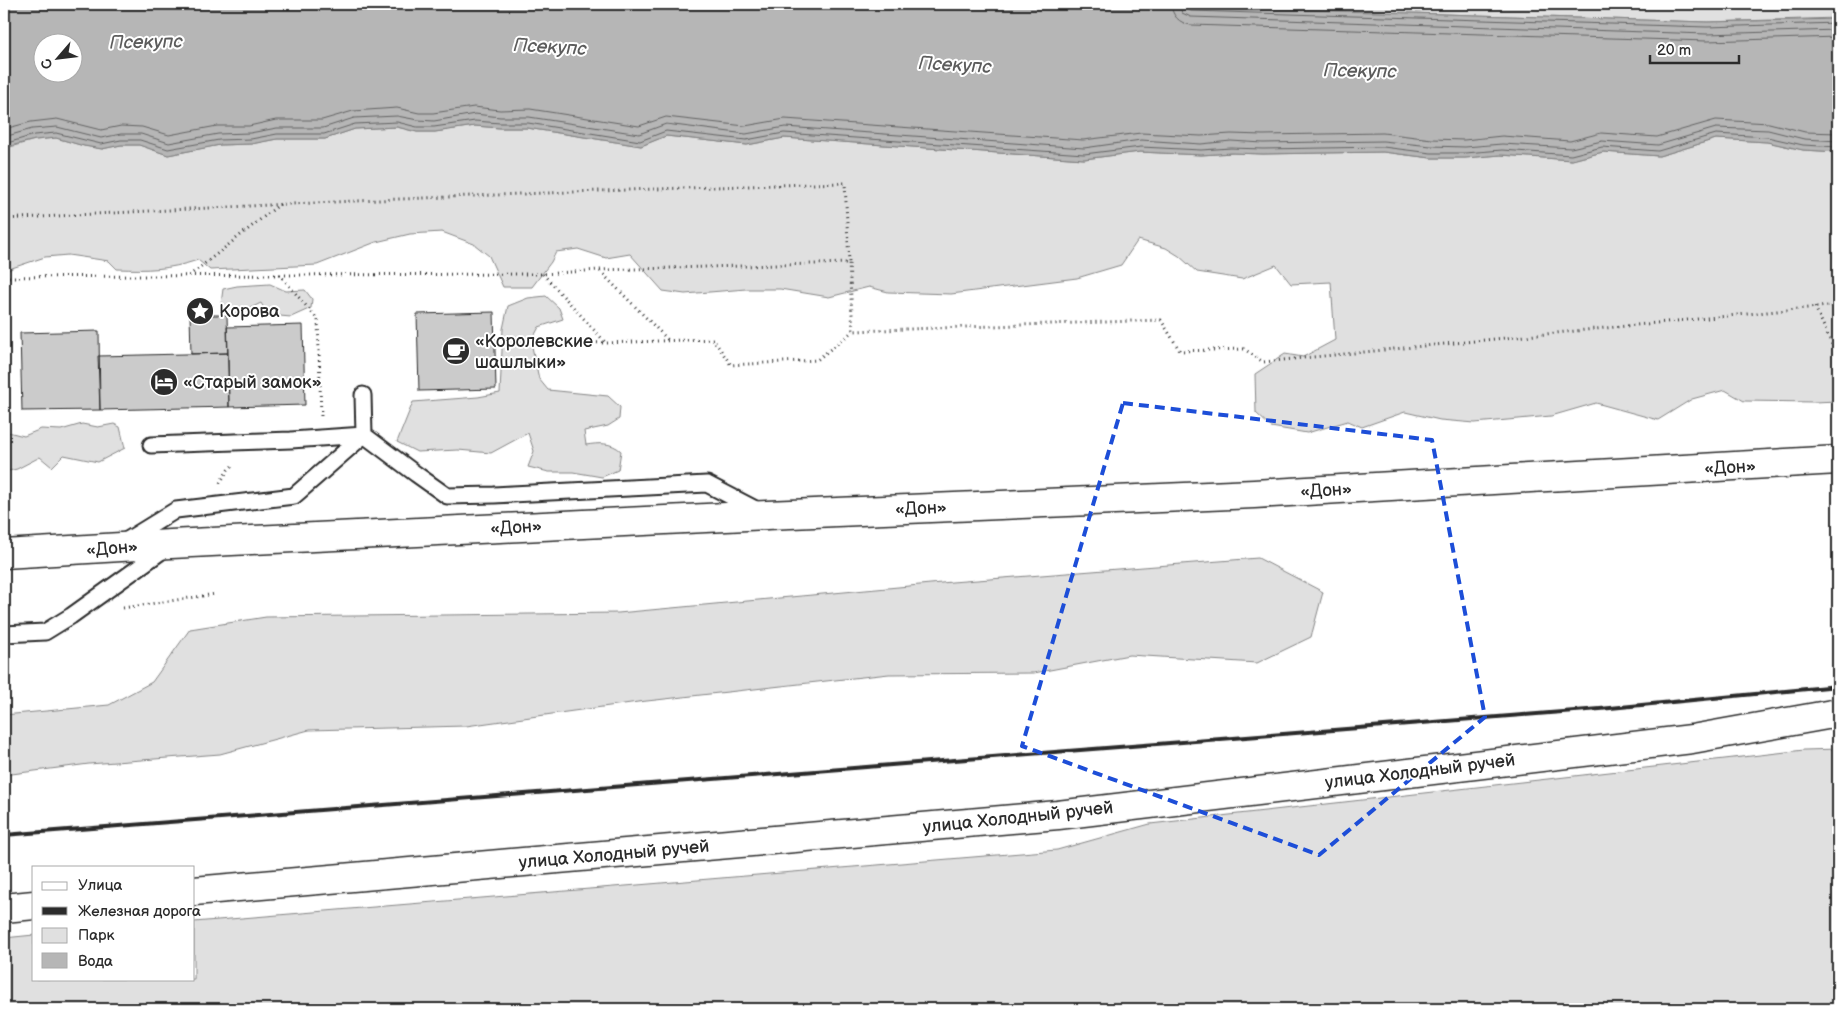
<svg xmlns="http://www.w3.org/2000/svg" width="1842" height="1013" font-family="'Balsamiq Sans',sans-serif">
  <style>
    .green { fill: #e0e0e0; stroke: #868686 }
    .water { fill: #b6b6b6; stroke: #7e7e7e; fill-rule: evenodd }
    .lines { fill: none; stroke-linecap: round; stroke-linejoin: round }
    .shore { stroke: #636363; stroke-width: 1 }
    .building { fill: #cbcbcb; stroke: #2b2b2b }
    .lane-casing { stroke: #2b2b2b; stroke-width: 19 }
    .street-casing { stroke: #2b2b2b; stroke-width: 31 }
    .highway-casing { stroke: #2b2b2b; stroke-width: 31 }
    .path { stroke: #2b2b2b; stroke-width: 3; stroke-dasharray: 1 4; stroke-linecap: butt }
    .lane { stroke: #fff; stroke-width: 15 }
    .street { stroke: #fff; stroke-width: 28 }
    .highway { stroke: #fff; stroke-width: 28 }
    .rail { stroke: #2b2b2b; stroke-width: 4 }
    .marked { fill: none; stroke: #1d4ed8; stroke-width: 4; stroke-dasharray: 10 6; stroke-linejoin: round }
    .labels { text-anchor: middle; stroke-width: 4; stroke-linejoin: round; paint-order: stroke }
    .poi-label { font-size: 18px; fill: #2b2b2b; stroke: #fff; text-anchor: start }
    .street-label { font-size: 18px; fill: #2b2b2b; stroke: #fff }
    .water-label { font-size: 19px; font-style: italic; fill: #5c5c5c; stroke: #fff }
  </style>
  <rect width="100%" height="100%" fill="#fff"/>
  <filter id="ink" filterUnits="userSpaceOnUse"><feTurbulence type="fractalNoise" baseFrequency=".02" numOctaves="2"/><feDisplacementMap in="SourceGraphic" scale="10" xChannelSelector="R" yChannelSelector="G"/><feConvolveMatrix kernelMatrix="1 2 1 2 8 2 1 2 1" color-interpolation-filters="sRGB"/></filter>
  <g filter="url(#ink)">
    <path class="green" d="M1111,4H1838V18L1707,22Z
      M475,126L500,128H527L641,146L666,136L747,145L784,138L1084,159L1140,152L1201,155L1232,153L1263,154L1383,152L1431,158H1465L1501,155L1572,160L1603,152L1659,156L1716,139L1767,142L1803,150L1838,152V401L1814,402L1744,401L1725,390L1692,399L1658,420L1596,403L1551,416L1475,423L1440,420L1405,412L1362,427L1348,421L1307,433L1271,427L1256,413L1255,374L1285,354L1303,357L1335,340L1331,282L1291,284L1276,265L1242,279L1197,272L1179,256L1166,248L1138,240L1121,265L1077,278L951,294L888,292L869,287L829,297L780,289H746L685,294L663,291L630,254L606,258L578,249L556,252L551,262L532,287H503L489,256L474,244L442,232L410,234L376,242L317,265L210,270L198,260C167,270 149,270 117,269L109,261L68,255L45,257L12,268L4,273V150L10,147L35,140L56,138L84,146L102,149L121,145H139L168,155L220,145L251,144L277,139H325L355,129L397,127L417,132H435Z
      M270,284L286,291L305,290L312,299L311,308L291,317L268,315L261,303L238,314L228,312L221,304L223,289L237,286Z
      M546,296L559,308L563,319L539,327L531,342L539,379L548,390L608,396L620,407L619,419L608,426L584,431L586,445C599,443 611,442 621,451L618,470L602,477L573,472H549L528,467L534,451L528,433L491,453L458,450L417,452L397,442L413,402L478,397L500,393L503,329L508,306L528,298Z
      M82,424L98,427L114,424L120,427L125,448L98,462L64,455L52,467L40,457L17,469L4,472V434L8,432L24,436L41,429L61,430Z
      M1258,558L1323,592L1311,637L1257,663L1129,655L1034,673L889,674L638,702L466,726L309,730L220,754L89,764L4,775V715L109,705L152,682L190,629L266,617L618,613L952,582Z
      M1838,749V1009H4V938L34,935V979H194V922L1057,850L1150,824L1804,750Z"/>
    <path class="water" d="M4,4H1111L1707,22L1838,19V152L1803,150L1767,142L1716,139L1659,156L1603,152L1572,160L1501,155L1465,158H1431L1383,152L1263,154L1232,153L1201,155L1140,152L1084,159L784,138L747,145L666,136L641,146L527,128H500L475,126L435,132H417L397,127L355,129L325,139H277L251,144L220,145L168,155L139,145H121L102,149L84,146L56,138L35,140L10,146L4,150ZM42,42H72V72H42Z"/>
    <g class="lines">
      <path class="shore" d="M1171,4C1172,16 1179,23 1191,25L1707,41L1838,37
        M1179,4L1182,13L1191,17L1707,34L1838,30
        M1185,4L1187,9L1191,11L1707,27L1838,23
        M4,129L31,122L57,119L101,130L121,126L142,127L169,135L217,126H249L276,120H322L353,111L397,108L419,113H433L474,107L500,110L530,109L639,126L666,117L745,126L785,119L1083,140L1141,133L1201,136L1231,134L1263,135L1383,133L1432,139L1464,140L1502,136L1570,141L1601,133L1657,137L1716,120L1769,123L1805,132L1838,133
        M4,137L32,129L57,127L101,138L121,134H141L169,143L218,134L250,133L277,128H323L354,118L397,116L418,120L434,121L475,114L500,117H529L639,134L666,124L746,134L785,127L1084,148L1141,140L1201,144L1231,141L1263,143L1383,141L1431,146L1465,147L1502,144L1571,148L1602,141L1658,145L1716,128L1768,130L1804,139L1838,141
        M4,144L34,135L56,133L101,144L121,140H140L168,149L219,140L251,139L277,134H324L355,124L397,122L417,127H434L475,121L500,123H528L640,141L666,131L746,140L784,133L1084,154L1141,147L1201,150L1231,148L1263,149L1383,147L1431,153H1465L1502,150L1571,155L1602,147L1658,151L1716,134L1767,137L1803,145L1838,147"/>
    </g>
    <path class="building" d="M494,312L496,389L419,391L417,314Z
      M190,315H227L228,353L191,354Z
      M303,325L305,405L229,407L227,327Z
      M99,331L100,410L22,411L20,333Z
      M228,353L229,407L100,410L98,356Z
      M9,670L10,680L4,681V671Z"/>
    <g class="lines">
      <defs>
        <path id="lane" d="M363,395L364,435
          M151,445L291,440L364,435L416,474L447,496L494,495L707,484L761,512
          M124,542L176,510L294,496L364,435
          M4,634L45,632L71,616L166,548"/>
        <path id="street" d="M194,891L1058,815L1692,739L1838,713
          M4,908L34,905"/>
        <path id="highway" d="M4,554L171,544L767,515L1254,494L1838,460"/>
      </defs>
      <use href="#lane" class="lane-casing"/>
      <use href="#street" class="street-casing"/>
      <use href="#highway" class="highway-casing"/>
      <path class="path" d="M4,219C284,203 564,191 845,183L849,263
        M600,271L669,341
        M543,274L606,343
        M280,275L543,274L599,270L849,263L853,331L1161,320L1180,351L1244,349L1263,362L1838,305
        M189,276L280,204
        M4,277L280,275L318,320L321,417
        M1815,307L1838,358
        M537,341L606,343L713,339L731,365L817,360L853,331
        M220,483L228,470L232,466
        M123,608L216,594"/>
      <use href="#lane" class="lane"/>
      <use href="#street" class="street"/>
      <use href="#highway" class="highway"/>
      <path class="rail" d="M4,835L1600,709L1838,686"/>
    </g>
  </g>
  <path class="marked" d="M1123,403L1432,440L1485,717L1319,855L1022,746Z"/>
  <defs>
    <symbol id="sight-disc" viewBox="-11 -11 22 22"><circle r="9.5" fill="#2b2b2b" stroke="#fff"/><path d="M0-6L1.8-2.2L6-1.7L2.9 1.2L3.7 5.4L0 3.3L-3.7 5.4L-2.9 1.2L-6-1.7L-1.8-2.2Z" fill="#fff"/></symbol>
    <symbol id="cafe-disc" viewBox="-11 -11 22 22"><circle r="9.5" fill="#2b2b2b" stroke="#fff"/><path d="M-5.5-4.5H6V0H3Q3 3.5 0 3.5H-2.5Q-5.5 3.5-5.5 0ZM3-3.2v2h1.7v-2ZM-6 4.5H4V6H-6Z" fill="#fff"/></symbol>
    <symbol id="hotel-disc" viewBox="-11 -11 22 22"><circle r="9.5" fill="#2b2b2b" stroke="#fff"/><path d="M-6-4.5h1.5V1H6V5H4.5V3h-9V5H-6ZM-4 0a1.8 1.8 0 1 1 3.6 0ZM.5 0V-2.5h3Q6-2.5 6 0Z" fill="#fff"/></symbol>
  </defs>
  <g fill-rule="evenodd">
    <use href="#sight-disc" x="184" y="295" width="32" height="32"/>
    <use href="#cafe-disc" x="440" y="335" width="32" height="32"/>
    <use href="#hotel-disc" x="148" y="366" width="32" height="32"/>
  </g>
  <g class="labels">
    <g class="poi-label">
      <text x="219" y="317">Корова</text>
      <text x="475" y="347">«Королевские<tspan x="475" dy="21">шашлыки»</tspan></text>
      <text x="183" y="388">«Старый замок»</text>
    </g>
    <g class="street-label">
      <text transform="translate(1730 467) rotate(-3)" y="6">«Дон»</text>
      <text transform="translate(1326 490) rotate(-3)" y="6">«Дон»</text>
      <text transform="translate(921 508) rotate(-2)" y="6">«Дон»</text>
      <text transform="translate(516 527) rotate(-3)" y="6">«Дон»</text>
      <text transform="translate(112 548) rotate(-4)" y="6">«Дон»</text>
      <text transform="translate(1420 771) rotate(-7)" y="6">улица Холодный ручей</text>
      <text transform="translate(1018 817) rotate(-6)" y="6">улица Холодный ручей</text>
      <text transform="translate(614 854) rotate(-5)" y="6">улица Холодный ручей</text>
    </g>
    <g class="water-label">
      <text transform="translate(146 41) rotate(-1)" y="7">Псекупс</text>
      <text transform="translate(550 46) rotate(3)" y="7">Псекупс</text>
      <text transform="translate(955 64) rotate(3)" y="7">Псекупс</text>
      <text transform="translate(1360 70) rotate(1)" y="7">Псекупс</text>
    </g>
  </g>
  <rect width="1842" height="1013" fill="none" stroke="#fff" stroke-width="20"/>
  <rect x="10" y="10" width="1822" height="993" fill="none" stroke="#2b2b2b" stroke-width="2" filter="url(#ink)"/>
  <rect x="32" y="866" width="162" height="115" fill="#ffffff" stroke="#aaaaaa"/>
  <rect x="42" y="882" width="25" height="8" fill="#ffffff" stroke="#aaaaaa"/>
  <text x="78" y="890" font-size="15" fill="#2b2b2b">Улица</text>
  <rect x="42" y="907" width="25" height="8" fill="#2b2b2b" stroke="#aaaaaa"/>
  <text x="78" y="916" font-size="15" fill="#2b2b2b">Железная дорога</text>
  <rect x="42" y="928" width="25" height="15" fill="#e0e0e0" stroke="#aaaaaa"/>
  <text x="78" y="940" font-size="15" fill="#2b2b2b">Парк</text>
  <rect x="42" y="953" width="25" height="15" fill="#b6b6b6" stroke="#aaaaaa"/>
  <text x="78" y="966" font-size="15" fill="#2b2b2b">Вода</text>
  <g transform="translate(58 58) rotate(242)"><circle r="24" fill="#ffffff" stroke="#aaaaaa"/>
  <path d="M0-4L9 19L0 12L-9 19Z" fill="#2b2b2b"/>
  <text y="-8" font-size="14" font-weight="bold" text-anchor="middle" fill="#2b2b2b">С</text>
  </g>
  <path d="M1650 55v8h89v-8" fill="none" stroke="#2b2b2b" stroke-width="2.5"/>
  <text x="1657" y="55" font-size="15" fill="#2b2b2b" stroke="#ffffff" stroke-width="4" paint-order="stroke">20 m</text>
</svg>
